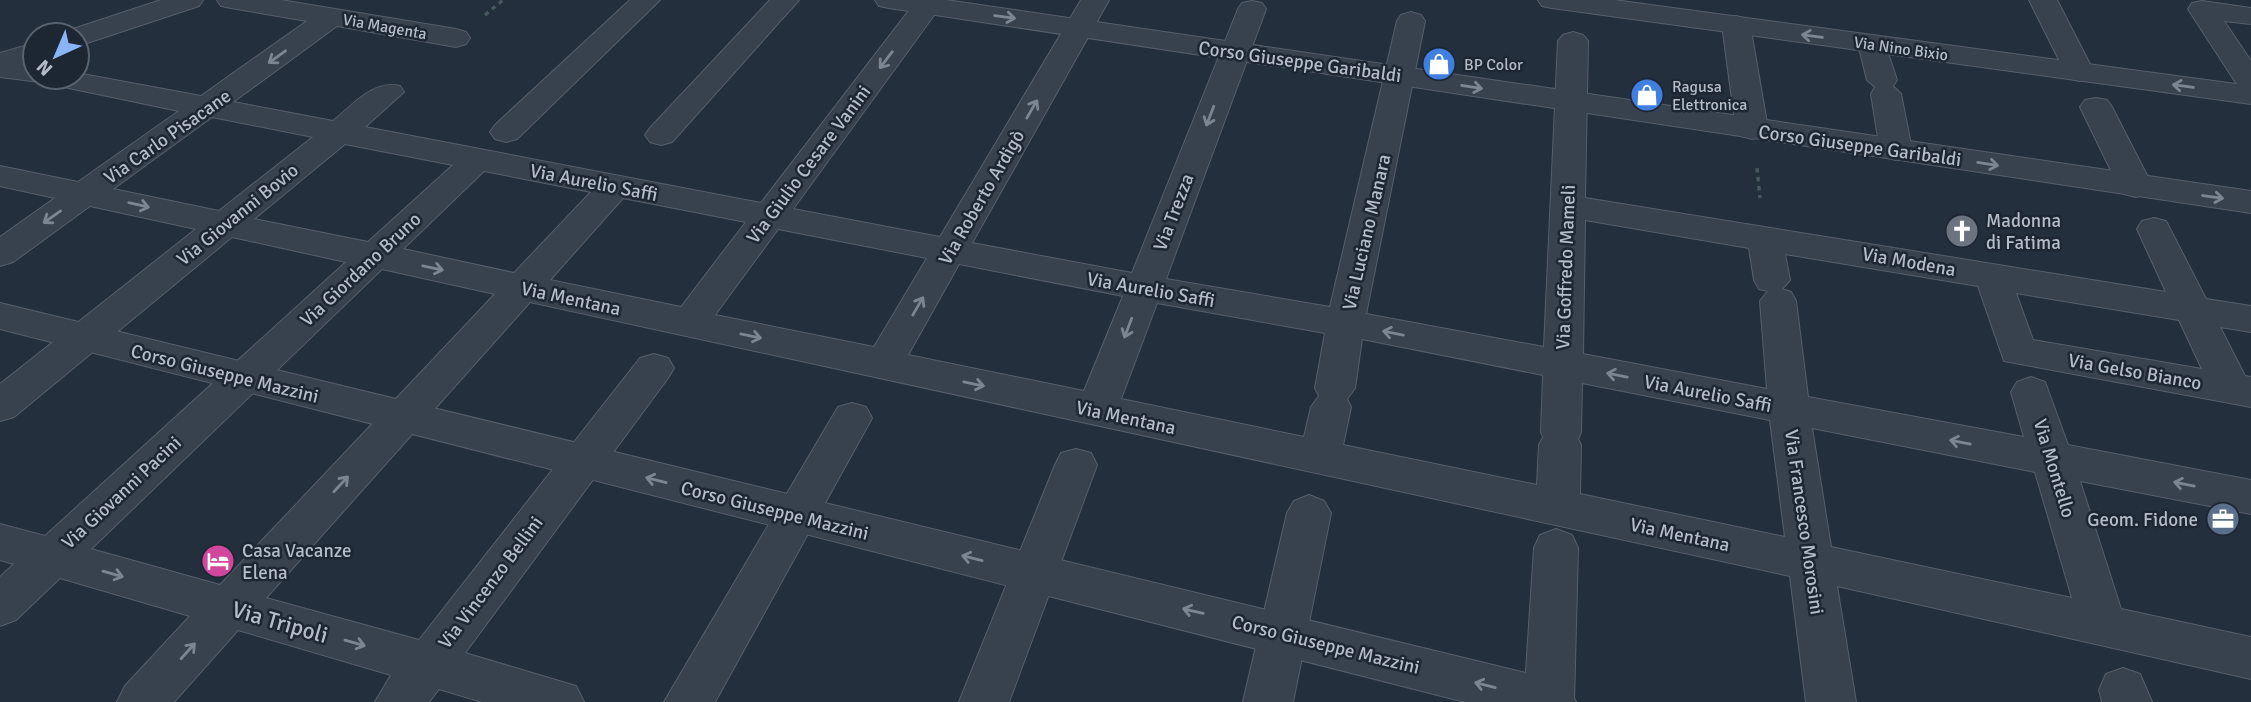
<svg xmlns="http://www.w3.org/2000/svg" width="2251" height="702" font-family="Signika,sans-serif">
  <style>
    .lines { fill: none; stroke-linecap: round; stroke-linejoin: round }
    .minor-casing { stroke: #565f6c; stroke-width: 2 }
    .tertiary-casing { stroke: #565f6c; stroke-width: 2 }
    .path { stroke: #44595c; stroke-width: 3.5; stroke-dasharray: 4.5 4.5; stroke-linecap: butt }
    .minor { fill: #38414e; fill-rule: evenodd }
    .tertiary { fill: #38414e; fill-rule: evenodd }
    .oneway { stroke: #7c8592 }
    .labels { text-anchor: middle; stroke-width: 5; stroke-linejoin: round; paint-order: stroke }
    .far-street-label { font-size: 16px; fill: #b4bcc9; stroke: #1d2633 }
    .far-poi-label { font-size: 16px; fill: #b4bcc9; stroke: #1d2633; text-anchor: start }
    .street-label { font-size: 19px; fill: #b4bcc9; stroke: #1d2633 }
    .poi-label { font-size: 19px; fill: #b4bcc9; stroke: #1d2633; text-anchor: start }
    .near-street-label { font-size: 23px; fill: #b4bcc9; stroke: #1d2633 }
  </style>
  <rect width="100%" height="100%" fill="#242f3e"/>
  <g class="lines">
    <defs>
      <path id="minor" d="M217,0H281L456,29L466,32L470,38L466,44L456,47L337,26L233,102L333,121C352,106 374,79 400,86L404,92L365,127L761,203L917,0H945L793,209L940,237L1081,0H1109L972,243L1132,273L1238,9L1242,3L1252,1L1262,3L1266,9L1166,279L1330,307L1397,21L1401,15L1411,12L1421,15L1425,21L1366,314L1544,347L1558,41L1563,35L1573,32L1583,35L1588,41L1585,198L2166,292L2137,229L2142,221L2154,218L2166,221L2206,299L2251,306V332L2220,327L2245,376L2251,377V407L2004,361L1978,286L1785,254L1790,280L1782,289L1791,292L1796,301L1808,397L2024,437L2011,392L2017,382L2031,377L2045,382L2068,445L2251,480V514L2080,481L2121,609L2251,637V679L1837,586L1856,702H1806L1790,576L530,302L266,598L419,640L640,358L654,354L668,358L674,368L668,378L465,653L576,686L584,702H482L439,689L429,702H375L391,675L238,630L174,702H117L125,686L190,616L60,578L16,620L0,626V577L14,564L0,560V524L45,536L346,262L232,237L14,417L0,421V384L196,229L90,206L13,262L0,266V237L55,198L0,186V166L78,182L179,111L40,82L0,77V59L35,65V77H77V73L201,96L307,21L231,8L221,6ZM212,117L313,137L219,211L113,189ZM345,144L453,165L368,242L254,219ZM484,171L591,192L514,273L403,249ZM623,198L746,222L681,307L550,280ZM1585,220L1749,248L1754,280L1759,289L1768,291L1760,301L1767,389L1583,354ZM778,229L927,258L874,347L715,315ZM959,264L1123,296L1084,391L908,355ZM382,269L495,294L220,585L91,549ZM2016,293L2179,320L2202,369L2033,340ZM1157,303L1325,333L1315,388L1319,396L1311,407L1304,437L1121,399ZM1362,339L1543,375L1541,432L1543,437L1539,445L1537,485L1343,445L1351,407L1347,399L1355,388ZM1582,383L1770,420L1785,537L1580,494L1581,445L1578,439L1581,432ZM1812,428L2035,472L2072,598L1831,547Z
        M630,0H660L517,139L506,142L495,139L490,132L495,125Z
        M770,0H799L672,142L661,145L650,142L645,135L650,128Z
        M2029,0H2057L2094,72L2090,78L2079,81L2068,78Z
        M2202,1L2251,8V24L2224,21L2251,61V92L2240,89L2188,9L2192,3Z
        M1736,16L1746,19L1750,25L1768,129L1763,136L1752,139L1741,136L1736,129L1722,25L1726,19Z
        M1873,35L1883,38L1897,80L1893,86L1901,94L1912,150L1907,157L1896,160L1885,157L1880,150L1871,94L1875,87L1867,80L1858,44L1863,38Z
        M2096,98L2107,100L2112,107L2153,187L2148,194L2136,197L2124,194L2119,187L2080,107L2085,100Z
        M852,403L866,407L872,418L715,702H664L838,407Z
        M1076,449L1091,453L1097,465L1009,702H959L1055,465L1061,453Z
        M1309,495L1324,501L1331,513L1293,702H1243L1287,513L1294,501Z
        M1556,529L1572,535L1578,548L1574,702H1524L1534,548L1540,535Z
        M2123,668L2140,674L2152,702H2102L2099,690L2106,674Z"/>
      <path id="tertiary" d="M161,0H203L199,6L87,43L77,46V35H64L67,31Z
        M875,0H946L2251,191V213L889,8L879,6Z
        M1538,0H1614L2251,86V104L1552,8L1542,6Z
        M35,43V62L0,72V53Z
        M0,303L1551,679L1568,686L1576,702H1465L0,329Z"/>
    </defs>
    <use href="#minor" class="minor-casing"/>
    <use href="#tertiary" class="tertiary-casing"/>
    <path class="path" d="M485,15L503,0
      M1757,168L1760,198"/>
    <use href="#minor" class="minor"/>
    <use href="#tertiary" class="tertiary"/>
  </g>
  <defs><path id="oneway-shaft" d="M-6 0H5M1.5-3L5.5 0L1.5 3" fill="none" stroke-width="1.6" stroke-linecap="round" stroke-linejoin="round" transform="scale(1.75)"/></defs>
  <g class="oneway">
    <use href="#oneway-shaft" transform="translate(1005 17) rotate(8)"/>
    <use href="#oneway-shaft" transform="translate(1812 36) rotate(-172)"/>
    <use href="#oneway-shaft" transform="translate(277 57) rotate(144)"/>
    <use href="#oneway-shaft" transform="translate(886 60) rotate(127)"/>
    <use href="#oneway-shaft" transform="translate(2183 86) rotate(-172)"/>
    <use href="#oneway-shaft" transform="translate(1472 87) rotate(9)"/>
    <use href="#oneway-shaft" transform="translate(1032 109) rotate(-60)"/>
    <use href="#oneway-shaft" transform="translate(1210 116) rotate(111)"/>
    <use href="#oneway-shaft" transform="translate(1988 164) rotate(9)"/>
    <use href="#oneway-shaft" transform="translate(2213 197) rotate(8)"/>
    <use href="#oneway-shaft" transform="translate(139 205) rotate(13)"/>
    <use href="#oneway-shaft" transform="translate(52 217) rotate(145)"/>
    <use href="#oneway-shaft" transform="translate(433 268) rotate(12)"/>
    <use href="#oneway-shaft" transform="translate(918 306) rotate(-60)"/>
    <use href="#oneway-shaft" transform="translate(1128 328) rotate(111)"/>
    <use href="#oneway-shaft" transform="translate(1393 333) rotate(-169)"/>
    <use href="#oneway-shaft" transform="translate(751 336) rotate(12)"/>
    <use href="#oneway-shaft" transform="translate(1617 375) rotate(-169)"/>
    <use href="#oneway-shaft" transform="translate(974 384) rotate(12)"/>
    <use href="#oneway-shaft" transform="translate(1960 442) rotate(-169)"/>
    <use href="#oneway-shaft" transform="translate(656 480) rotate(-166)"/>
    <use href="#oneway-shaft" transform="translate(341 484) rotate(-47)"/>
    <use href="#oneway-shaft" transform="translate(2184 484) rotate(-169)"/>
    <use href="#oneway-shaft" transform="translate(972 558) rotate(-166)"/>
    <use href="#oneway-shaft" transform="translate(113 574) rotate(16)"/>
    <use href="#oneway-shaft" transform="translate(1193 611) rotate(-167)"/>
    <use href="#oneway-shaft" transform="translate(355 643) rotate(16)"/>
    <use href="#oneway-shaft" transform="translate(188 651) rotate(-48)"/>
    <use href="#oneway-shaft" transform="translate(1485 685) rotate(-166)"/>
  </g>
  <defs>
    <symbol id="shop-disc" viewBox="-11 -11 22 22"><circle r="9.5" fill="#3f7fe0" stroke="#1d2633"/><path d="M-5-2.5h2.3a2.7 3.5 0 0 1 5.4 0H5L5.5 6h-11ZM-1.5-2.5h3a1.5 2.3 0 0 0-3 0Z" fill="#fff"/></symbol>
    <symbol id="church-disc" viewBox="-11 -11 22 22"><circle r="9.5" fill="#6b7280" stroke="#1d2633"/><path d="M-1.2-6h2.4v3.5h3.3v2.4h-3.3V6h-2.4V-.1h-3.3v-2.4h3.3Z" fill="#fff"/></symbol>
    <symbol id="office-disc" viewBox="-11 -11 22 22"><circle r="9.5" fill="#5c6f8a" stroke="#1d2633"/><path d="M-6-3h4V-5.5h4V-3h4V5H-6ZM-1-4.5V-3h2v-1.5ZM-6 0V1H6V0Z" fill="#fff"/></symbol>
    <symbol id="hotel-disc" viewBox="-11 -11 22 22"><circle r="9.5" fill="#d1479c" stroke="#1d2633"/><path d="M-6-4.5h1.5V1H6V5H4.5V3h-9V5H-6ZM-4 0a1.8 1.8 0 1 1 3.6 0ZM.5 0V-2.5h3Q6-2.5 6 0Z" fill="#fff"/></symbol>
  </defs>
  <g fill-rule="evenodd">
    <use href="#shop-disc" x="1420" y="45" width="38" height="38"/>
    <use href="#shop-disc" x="1628" y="76" width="38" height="38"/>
    <use href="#church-disc" x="1943" y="212" width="38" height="38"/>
    <use href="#office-disc" x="2204" y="500" width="38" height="38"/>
    <use href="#hotel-disc" x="199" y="542" width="38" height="38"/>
  </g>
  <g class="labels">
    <g class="far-street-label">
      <text transform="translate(385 26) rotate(10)" y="6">Via Magenta</text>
      <text transform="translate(1901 48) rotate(8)" y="6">Via Nino Bixio</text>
    </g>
    <g class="far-poi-label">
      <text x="1464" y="70">BP Color</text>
      <text x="1672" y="92">Ragusa<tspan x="1672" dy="18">Elettronica</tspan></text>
    </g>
    <g class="street-label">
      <text transform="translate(1300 61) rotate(8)" y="7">Corso Giuseppe Garibaldi</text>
      <text transform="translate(167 136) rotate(-35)" y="7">Via Carlo Pisacane</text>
      <text transform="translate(1860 145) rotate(8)" y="7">Corso Giuseppe Garibaldi</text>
      <text transform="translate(808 164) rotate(-53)" y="7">Via Giulio Cesare Vanini</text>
      <text transform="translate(594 182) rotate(11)" y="7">Via Aurelio Saffi</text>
      <text transform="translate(981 197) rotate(-60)" y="7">Via Roberto Ardigò</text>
      <text transform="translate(1173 212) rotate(-69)" y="7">Via Trezza</text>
      <text transform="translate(237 214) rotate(-39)" y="7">Via Giovanni Bovio</text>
      <text transform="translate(1366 232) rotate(-77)" y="7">Via Luciano Manara</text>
      <text transform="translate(1909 261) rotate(10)" y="7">Via Modena</text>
      <text transform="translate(1565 267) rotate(-88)" y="7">Via Goffredo Mameli</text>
      <text transform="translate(360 269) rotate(-43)" y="7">Via Giordano Bruno</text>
      <text transform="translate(1151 289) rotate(10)" y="7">Via Aurelio Saffi</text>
      <text transform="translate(571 298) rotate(12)" y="7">Via Mentana</text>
      <text transform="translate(2135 371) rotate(10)" y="7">Via Gelso Bianco</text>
      <text transform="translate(225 373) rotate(14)" y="7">Corso Giuseppe Mazzini</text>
      <text transform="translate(1708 393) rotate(11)" y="7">Via Aurelio Saffi</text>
      <text transform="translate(1126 417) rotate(12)" y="7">Via Mentana</text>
      <text transform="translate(2055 468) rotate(73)" y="7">Via Montello</text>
      <text transform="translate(121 492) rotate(-43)" y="7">Via Giovanni Pacini</text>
      <text transform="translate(775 510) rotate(14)" y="7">Corso Giuseppe Mazzini</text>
      <text transform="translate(1805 522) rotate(82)" y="7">Via Francesco Morosini</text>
      <text transform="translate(1680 534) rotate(12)" y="7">Via Mentana</text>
      <text transform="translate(490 582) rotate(-53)" y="7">Via Vincenzo Bellini</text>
      <text transform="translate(1326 644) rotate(14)" y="7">Corso Giuseppe Mazzini</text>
    </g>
    <g class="poi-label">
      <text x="1986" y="227">Madonna<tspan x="1986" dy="22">di Fatima</tspan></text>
      <text x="2198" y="526" text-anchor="end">Geom. Fidone</text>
      <text x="242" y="557">Casa Vacanze<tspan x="242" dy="22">Elena</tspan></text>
    </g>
    <g class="near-street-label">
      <text transform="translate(280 622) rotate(16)" y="8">Via Tripoli</text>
    </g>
  </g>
  <g transform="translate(56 56) rotate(224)"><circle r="33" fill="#1d2633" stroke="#59626f" stroke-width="2"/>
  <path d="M0-5L12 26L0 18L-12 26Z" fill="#8ab4f8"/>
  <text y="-10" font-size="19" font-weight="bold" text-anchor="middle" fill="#b4bcc9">N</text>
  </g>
</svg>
